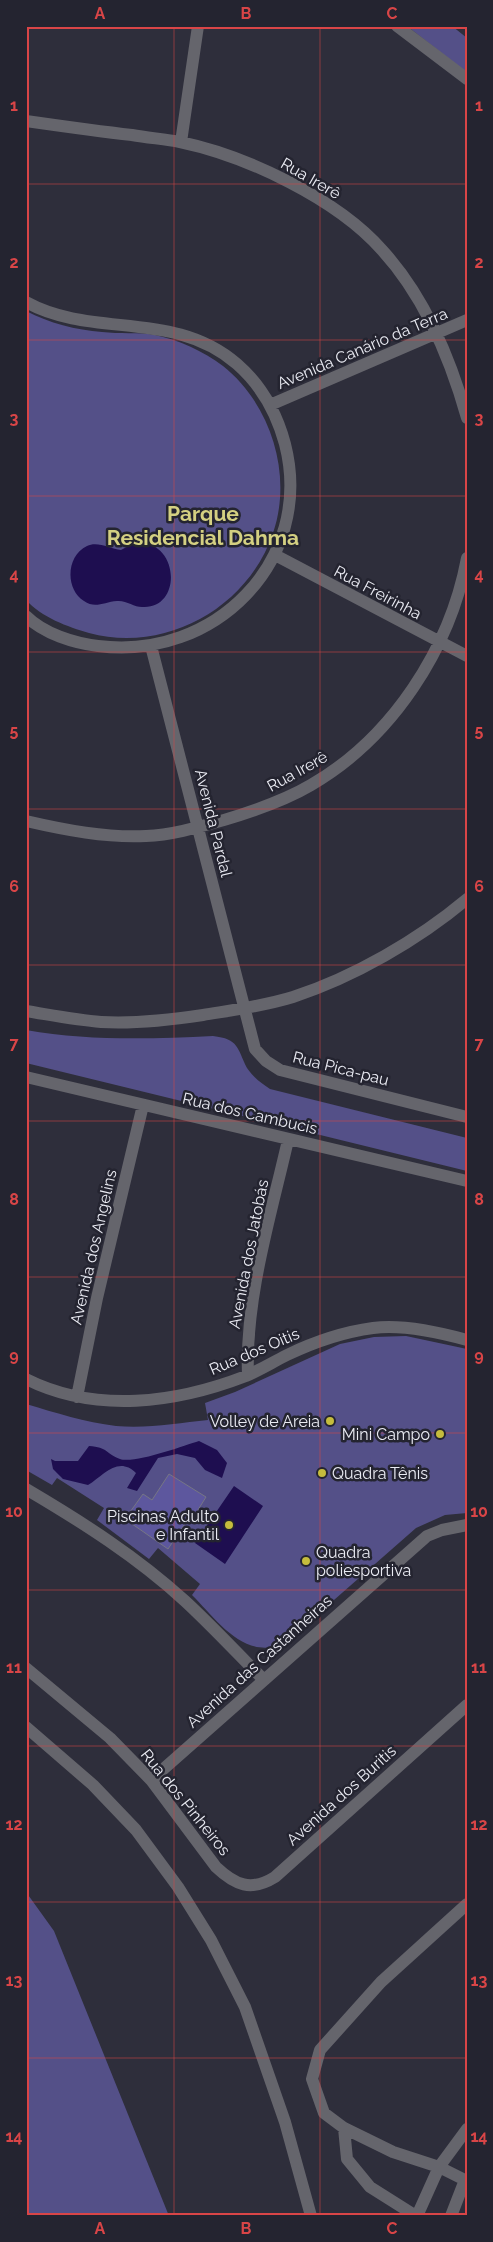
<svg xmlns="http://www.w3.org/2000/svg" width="493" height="2242" font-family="Raleway,sans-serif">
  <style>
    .green { fill: #545088 }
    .water { fill: #1e0e50 }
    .building { fill: #5d579e; stroke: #767685 }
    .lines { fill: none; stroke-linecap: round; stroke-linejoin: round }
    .minor { stroke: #65656c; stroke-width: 12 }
    .grid { fill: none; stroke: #d94547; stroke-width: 1; stroke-opacity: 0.55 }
    .poi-dot { fill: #c5bc3d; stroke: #242430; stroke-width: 2 }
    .labels { text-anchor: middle; stroke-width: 5; stroke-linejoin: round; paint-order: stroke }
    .street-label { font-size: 16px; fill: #ebecf4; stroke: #242430 }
    .poi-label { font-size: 16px; fill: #ebecf4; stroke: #242430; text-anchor: end }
    .district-label { font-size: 21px; font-weight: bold; fill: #d4d082; stroke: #242430 }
    .neatline { fill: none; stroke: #d94547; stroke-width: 2 }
    .grid-label { font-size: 16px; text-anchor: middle; font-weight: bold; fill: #d94547 }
  </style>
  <rect width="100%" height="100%" fill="#2e2e3b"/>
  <path class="green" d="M407,26H452L467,38V73Z
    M26,311C49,323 76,330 102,332C119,334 138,332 155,335C179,340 203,351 223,366C271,404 293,475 273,533C248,608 165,654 89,633C68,627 41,617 26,600Z
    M26,1030C88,1041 150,1039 213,1036C239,1039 237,1048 247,1068C253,1077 261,1083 270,1089L467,1138V1171L26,1063Z
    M406,1336L467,1349V1513L445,1515L416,1528L285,1643C245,1662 217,1620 192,1595L200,1584L158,1548L149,1559L97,1520L104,1508L57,1478L52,1485L26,1470V1404C56,1413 85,1422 116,1426C147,1429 178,1423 208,1420L205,1403L235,1392L340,1344L374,1337Z
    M26,1892L54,1931L169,2216H26Z"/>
  <path class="water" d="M136,542C181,541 182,610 142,607C134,607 126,600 117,601C104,602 95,609 84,601C65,589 66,556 87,546C98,541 110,549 121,550Z
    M199,1441L217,1450L227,1463L222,1478L205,1470L195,1458L177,1454L158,1458L137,1491L127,1488L136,1473C118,1455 103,1476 88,1485L63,1479L53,1469L51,1459L55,1461H78L89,1446C108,1447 106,1454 120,1459C134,1464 183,1446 199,1441Z
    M234,1486L263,1506L225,1564L195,1543Z"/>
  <path class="building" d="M169,1474L206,1497L193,1518L190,1516L168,1549L125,1519L143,1494L152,1500Z"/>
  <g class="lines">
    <path class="minor" d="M397,26L467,79
      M26,121C61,126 96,131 132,135C148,138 165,139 180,142C247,156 337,199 382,250C425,297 450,357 467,418
      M181,142L198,26
      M26,302C93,339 174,309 237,364C261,385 277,414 285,444C315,561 214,661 98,646C74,643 44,634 26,616
      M270,405L467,320
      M275,555L467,656
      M151,646L255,1049L266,1061L280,1070L467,1117
      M26,821C65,830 106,838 146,836C172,835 199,827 224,820C254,811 284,801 311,785C392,738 450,649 467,558
      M26,1011C51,1015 76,1020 101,1022C135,1024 170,1020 203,1015C233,1010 264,1006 293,997C354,977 418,940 467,899
      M26,1077L467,1181
      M248,1375C245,1298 271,1215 288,1140
      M26,1379C96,1414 176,1403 246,1376C260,1370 273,1362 287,1355C314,1342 343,1332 373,1328C403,1324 438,1332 467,1340
      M77,1397L97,1298L143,1105
      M26,1489C82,1522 137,1557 185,1601C212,1626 237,1653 263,1679
      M26,1668L110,1738L151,1780L216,1867C235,1885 251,1892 275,1877L467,1705
      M26,1727L93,1785L136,1830L178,1887L211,1940L245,2007L285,2122L311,2216
      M151,1780L427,1536L442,1530L467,1525
      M467,1904L381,1982L320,2050L312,2079L324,2113L344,2128L393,2152L439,2167L467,2181
      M344,2128L347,2159L370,2187L416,2216
      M417,2216L439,2167L467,2129
      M451,2216L465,2180"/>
  </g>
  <path class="grid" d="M174,26V2216M320,26V2216M26,184H467M26,340H467M26,496H467M26,652H467M26,809H467M26,965H467M26,1121H467M26,1277H467M26,1433H467M26,1590H467M26,1746H467M26,1902H467M26,2058H467"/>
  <g class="poi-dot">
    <circle cx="330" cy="1421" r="5"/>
    <circle cx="440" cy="1434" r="5"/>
    <circle cx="322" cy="1473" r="5"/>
    <circle cx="229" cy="1525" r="5"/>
    <circle cx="306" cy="1561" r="5"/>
  </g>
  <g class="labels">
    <g class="street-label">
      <text transform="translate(311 178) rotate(30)" y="6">Rua Irerê</text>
      <text transform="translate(362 348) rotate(-23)" y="6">Avenida Canário da Terra</text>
      <text transform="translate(378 592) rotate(28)" y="6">Rua Freirinha</text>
      <text transform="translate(297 771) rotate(-29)" y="6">Rua Irerê</text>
      <text transform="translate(214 823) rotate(76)" y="6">Avenida Pardal</text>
      <text transform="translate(341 1068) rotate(14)" y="6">Rua Pica-pau</text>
      <text transform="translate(250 1113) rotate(13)" y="6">Rua dos Cambucis</text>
      <text transform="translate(93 1247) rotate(-77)" y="6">Avenida dos Angelins</text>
      <text transform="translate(248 1254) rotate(-79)" y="6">Avenida dos Jatobás</text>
      <text transform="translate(254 1351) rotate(-23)" y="6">Rua dos Oitis</text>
      <text transform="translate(259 1661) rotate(-42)" y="6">Avenida das Castanheiras</text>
      <text transform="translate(341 1795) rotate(-42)" y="6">Avenida dos Buritis</text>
      <text transform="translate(186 1802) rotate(51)" y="6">Rua dos Pinheiros</text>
    </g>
    <g class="poi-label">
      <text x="320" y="1427">Volley de Areia</text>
      <text x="430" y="1440">Mini Campo</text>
      <text x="332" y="1479" text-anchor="start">Quadra Tênis</text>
      <text x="219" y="1522">Piscinas Adulto<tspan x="219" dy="18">e Infantil</tspan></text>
      <text x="316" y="1558" text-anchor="start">Quadra<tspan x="316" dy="18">poliesportiva</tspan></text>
    </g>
    <g class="district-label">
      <text x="203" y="521">Parque<tspan x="203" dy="24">Residencial Dahma</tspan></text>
    </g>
  </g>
  <rect width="493" height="2242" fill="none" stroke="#242430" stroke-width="55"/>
  <rect x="28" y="28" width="438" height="2186" class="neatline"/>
  <g class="grid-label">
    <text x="100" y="19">A</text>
    <text x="246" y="19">B</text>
    <text x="392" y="19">C</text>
    <text x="14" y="111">1</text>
    <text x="479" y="111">1</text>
    <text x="14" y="268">2</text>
    <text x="479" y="268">2</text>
    <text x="14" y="424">3</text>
    <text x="479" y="424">3</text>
    <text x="14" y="580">4</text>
    <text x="479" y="580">4</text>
    <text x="14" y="736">5</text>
    <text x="479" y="736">5</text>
    <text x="14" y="892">6</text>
    <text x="479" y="892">6</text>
    <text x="14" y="1049">7</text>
    <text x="479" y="1049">7</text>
    <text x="14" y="1205">8</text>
    <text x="479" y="1205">8</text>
    <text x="14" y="1361">9</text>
    <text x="479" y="1361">9</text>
    <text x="14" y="1517">10</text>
    <text x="479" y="1517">10</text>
    <text x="14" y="1673">11</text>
    <text x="479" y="1673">11</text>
    <text x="14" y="1830">12</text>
    <text x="479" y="1830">12</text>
    <text x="14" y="1986">13</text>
    <text x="479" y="1986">13</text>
    <text x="14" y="2142">14</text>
    <text x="479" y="2142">14</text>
    <text x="100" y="2234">A</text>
    <text x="246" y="2234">B</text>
    <text x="392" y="2234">C</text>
  </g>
</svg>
